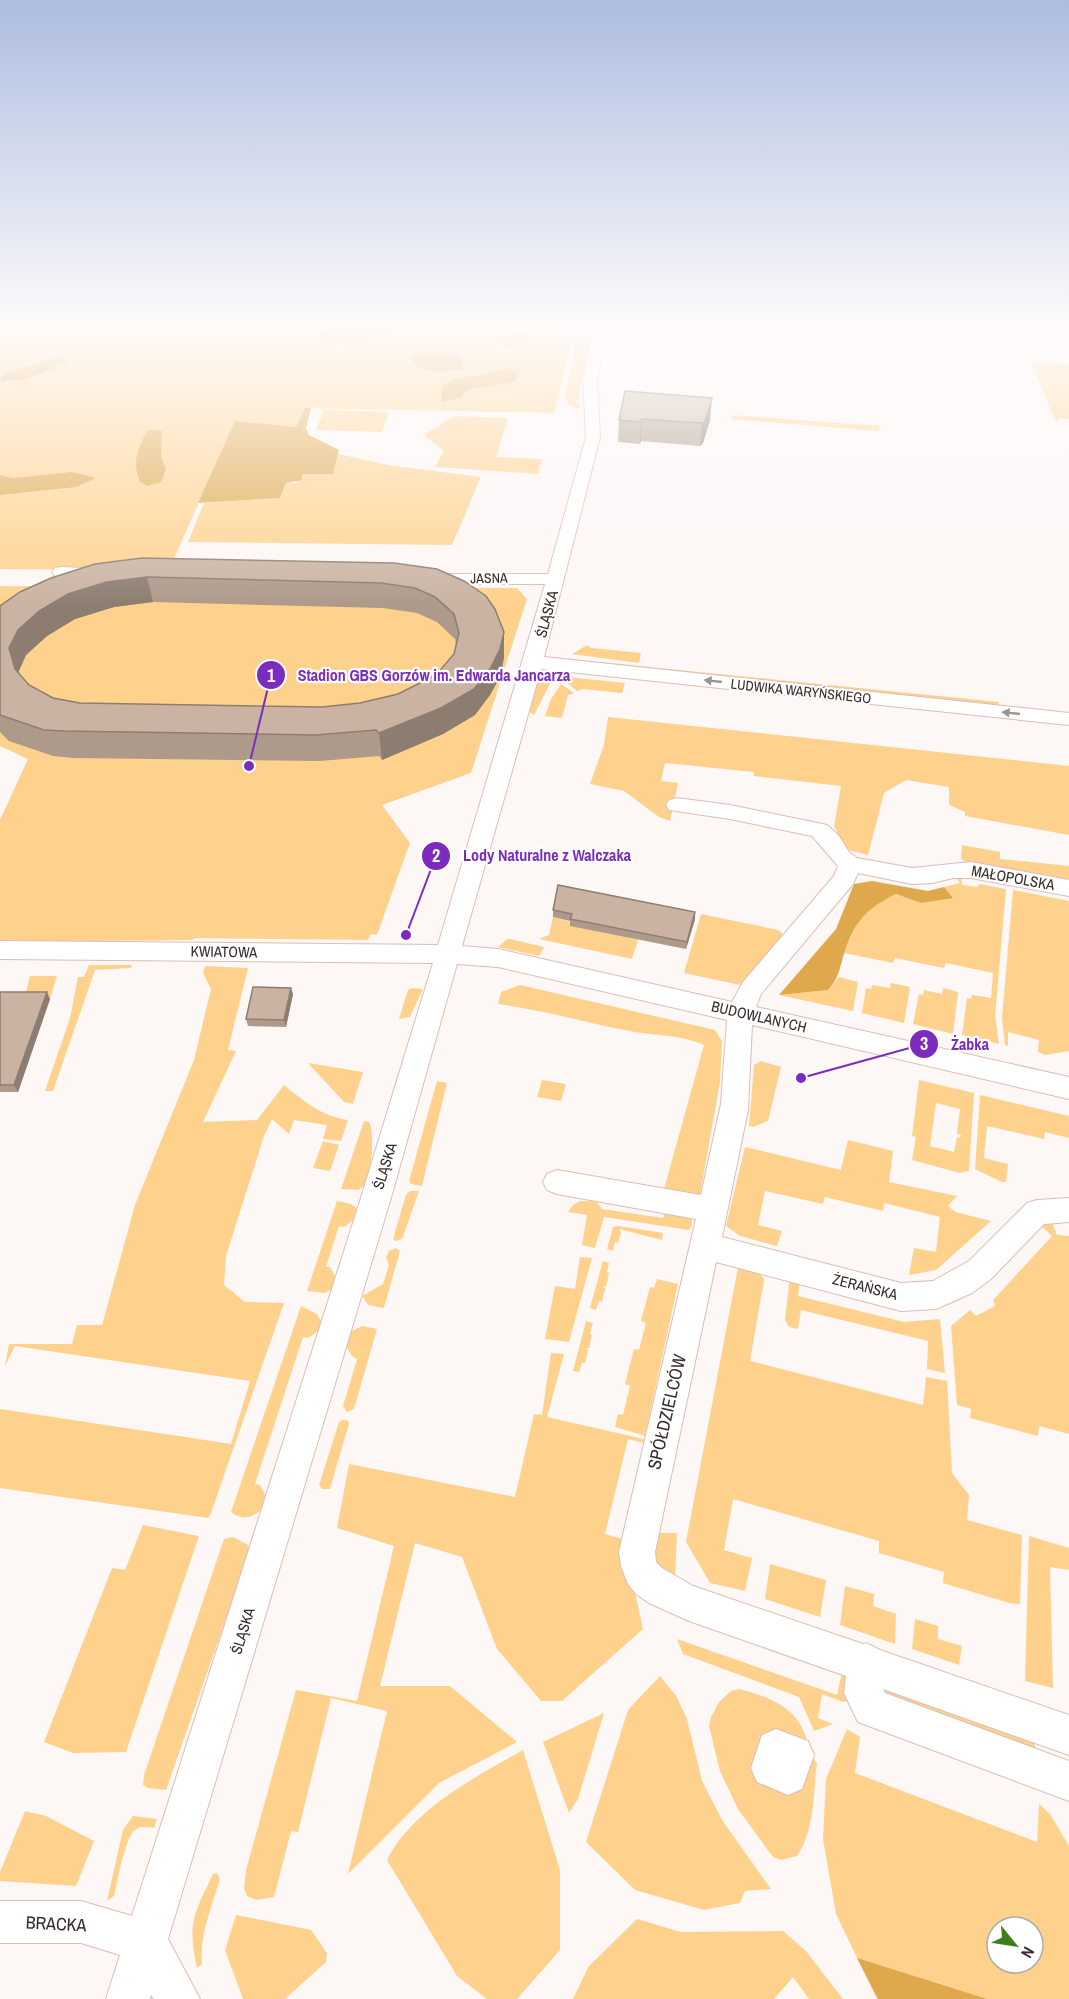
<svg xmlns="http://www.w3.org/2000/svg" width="1069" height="1999" font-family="'Archivo Narrow',sans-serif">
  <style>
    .green { fill: #fed28d; fill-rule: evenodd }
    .forest { fill: #dfa84c }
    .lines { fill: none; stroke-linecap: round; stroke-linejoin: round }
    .minor-casing { stroke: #dbbeb5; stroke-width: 2 }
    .minor { fill: #fff; fill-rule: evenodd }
    .wall { fill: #ae9a8b; fill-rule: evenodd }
    .shaded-wall { fill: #8d7d71 }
    .building { fill: #cab3a2; stroke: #8d7d71; stroke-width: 1.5; fill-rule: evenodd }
    .oneway { fill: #9a9594 }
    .labels { text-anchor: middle; stroke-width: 4.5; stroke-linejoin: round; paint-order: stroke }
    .far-street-label { font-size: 14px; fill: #362b28; stroke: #fff }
    .street-label { font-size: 15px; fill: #362b28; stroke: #fff }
    .near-street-label { font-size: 18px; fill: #362b28; stroke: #fff }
    .leader { fill: none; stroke: #7b2cbf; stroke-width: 2 }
    .callout-dot { fill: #7b2cbf; stroke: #fff; stroke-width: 2 }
    .mark-label { font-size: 18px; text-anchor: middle; font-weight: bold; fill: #fff }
    .callout-label { font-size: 16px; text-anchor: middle; font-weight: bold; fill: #7b2cbf; stroke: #fff; stroke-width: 4.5; stroke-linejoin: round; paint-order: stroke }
  </style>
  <rect width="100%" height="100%" fill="#fdf7f5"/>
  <path class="green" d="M0,326H576L554,413L306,408L296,427L235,421L169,570L0,569Z
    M580,326H596L585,363L582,384H579L580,399H576V403H580L579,409L568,404L565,397Z
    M1032,363L1069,364V419L1058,418L1056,423Z
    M324,410L389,412L382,432L316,430Z
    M733,415L880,426L879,431L731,419Z
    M454,416L508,418L496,457L542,459L538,474L435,467L444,451L424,435Z
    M338,454L388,465L481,477L452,545L188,542L204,503L280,498L286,483H296L301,474H333Z
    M0,586L517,588L527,599L471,773L382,805L410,843L377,935L371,934L368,940L195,938L192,940L0,942V820L28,759L0,746Z
    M587,645L591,648L641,653L639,663L572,654Z
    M578,660L999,702V705L578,662Z
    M556,672L534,715L528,711C533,695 535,674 556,672Z
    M564,677H567L625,683L622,693L583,689L577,691L563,679Z
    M561,684L574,693L568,695L562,718L545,716L551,699Z
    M608,717L1069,766V835L965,816V812L949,805V787L906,780L884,793L868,855L848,850L834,827L841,786L754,776V772L665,763L661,781L678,783L670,821L659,817L624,791L590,784L604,745Z
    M962,845L1000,852V859L1069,866V888L971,870L961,858Z
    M961,874L962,885L978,887L979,884L1006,889L995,1016L999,1044L962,1035L967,998L971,999L972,995L991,998L993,973L946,963L944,968L895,958L893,963L844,953C858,919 862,910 896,894L921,903L952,897L944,887L960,883L954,875Z
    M1013,890L1069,901V1051L1045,1055L1038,1052L1039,1040L1008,1032V1046L1005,1045L1002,1018Z
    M701,914L778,930L782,933V938L740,985L684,973Z
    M553,917L638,940L632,959L539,939L549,935Z
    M507,939H510L544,947L539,956L498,947Z
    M89,965H132L131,968L95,970L53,1091H45L70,1018L78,977H84Z
    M205,966L248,968L228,1050L236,1051L203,1122L257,1120L284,1085C305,1102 321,1116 348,1120L341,1141L323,1139L327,1125L294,1120L289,1134L272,1119L264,1136L226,1256L224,1285L245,1302L284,1303L211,1513L208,1518L0,1488V1409L231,1444L250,1381L15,1346L5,1366L9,1344H72L77,1325H102L135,1205L194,1060L211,989L203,973Z
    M30,976H57L50,999H24Z
    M839,977L858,982L853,1011L779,995L828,990Z
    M891,983L910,987L904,1023L862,1013L866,988L871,989L872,985L890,988Z
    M520,985L715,1030L722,1041L720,1082L700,1195L664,1189L704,1045C682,1035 659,1036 635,1032C589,1024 545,1010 498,1004L501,992Z
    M412,988L423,989L410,1017L399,1019L408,990Z
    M943,988L958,992L953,1034L913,1024L919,994L923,995L924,990L942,994Z
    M761,1061L781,1067L768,1121L753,1127L749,1126L754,1065Z
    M308,1063L363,1072L353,1104L344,1102Z
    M542,1080L566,1084L561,1101L537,1097Z
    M919,1080L974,1093L969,1171L960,1173L912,1160L916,1137L912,1136ZM936,1103L960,1109L957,1134L961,1135L960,1138L957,1137L954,1152L930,1146Z
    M437,1081L447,1083L422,1186L411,1184L409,1181Z
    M980,1095L1069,1116V1138L1045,1132L1044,1139L987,1126L984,1158L1008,1164L1006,1182H1002L975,1169Z
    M364,1121L369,1122C375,1130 371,1170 368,1179C366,1185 362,1187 358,1190L341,1189Z
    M848,1140L893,1151L889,1182L957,1196L948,1206L955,1212L991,1221L936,1270L909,1275L914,1248L936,1252L940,1217L884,1203L883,1211L825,1197L823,1204L765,1191L758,1225L782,1231L777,1246L740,1236L726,1226L745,1147L841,1170Z
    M323,1141L339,1145L330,1171L313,1168Z
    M410,1191H419L402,1239L396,1241L393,1239L406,1195Z
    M337,1201C346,1203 354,1203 358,1211L355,1219L344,1227L339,1226L326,1267H330L337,1279L334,1288L325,1293L307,1291Z
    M580,1201H596L602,1209L663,1218L666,1211L692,1216V1226L689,1230L604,1217L595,1248L582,1245L587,1215L568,1212L573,1205Z
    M1051,1220L1057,1235L1069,1236V1434L1039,1426L1038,1436L970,1418L971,1409L957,1405L951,1326L970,1310L976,1316L995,1306L993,1300L1052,1236L1039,1224Z
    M618,1226L663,1233L662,1240L619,1229L621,1232L618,1243L615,1242L613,1251L607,1249L613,1227Z
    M396,1248L400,1251L384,1308L368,1305L362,1296L383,1284L389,1265L386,1257L389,1251Z
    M580,1257L592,1258L569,1342L545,1339L555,1286L575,1289Z
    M603,1261L609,1263L607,1272L609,1273L606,1287L603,1286L605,1289L602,1302L599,1301L596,1310L590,1308Z
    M738,1267L761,1274L764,1280L750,1361L923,1405L926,1377L947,1381L952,1473L969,1495L967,1520L1022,1535L1020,1604L1009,1603L943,1583L944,1572L879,1553V1541L733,1499L724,1550L752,1558L745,1591L710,1583L686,1542Z
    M657,1279L678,1284L645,1436L615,1427L618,1414L623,1415L630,1386L625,1384L634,1349L639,1350L646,1323L641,1321L650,1287L654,1288Z
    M795,1279L800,1280L798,1296L904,1322L940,1319L945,1373L927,1369L928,1341L801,1310L798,1329L789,1327L785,1320L789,1284Z
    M301,1306L317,1314L322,1323L321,1329L308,1338L303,1337L255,1484L260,1485L269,1501C260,1514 245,1524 231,1512Z
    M586,1321L593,1323L590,1334L592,1335L589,1348H586L588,1350L585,1363H582L579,1372L573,1371Z
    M362,1326L377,1329L354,1409L347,1412L343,1406L357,1359L352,1356L345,1344L348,1333Z
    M551,1353L564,1354L547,1417L648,1440L651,1445L628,1439L605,1534L629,1541L627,1556L643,1629L562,1701H541L497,1649L462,1557L415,1543L380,1686H450L517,1742L439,1783L348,1874L387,1711L331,1698L298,1832L291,1831L274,1897L256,1900L247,1896L244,1888L246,1870L296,1690L357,1701L394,1546L337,1528L349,1464L515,1497L534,1414L542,1415Z
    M343,1420H347L349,1423L330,1489H322L319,1485L339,1422Z
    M143,1525L199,1536L126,1752L73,1753L44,1742L112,1568L125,1570Z
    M657,1533H677L675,1580L658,1571L652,1548Z
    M1029,1536L1069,1548V1570L1050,1567L1053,1688L1025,1681Z
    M233,1537L248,1545L249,1553L166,1790L148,1788L143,1785L144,1775L224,1539Z
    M770,1564L826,1580L820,1617L765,1599Z
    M845,1586L874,1594L873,1606L896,1614L895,1644L840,1625Z
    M915,1619L938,1626V1639L962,1646L959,1665L912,1649Z
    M677,1639L837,1695L842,1672L851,1678L848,1701L843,1702L822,1694L818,1718L833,1724L814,1731L799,1697L683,1654Z
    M660,1676L676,1696L687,1719L702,1781L722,1820L771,1889L745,1891L740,1903L704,1910L635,1890L586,1842L628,1710Z
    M875,1686L1034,1742L1036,1751L879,1698Z
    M739,1689C766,1696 794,1706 804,1732C809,1744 808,1753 817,1763C813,1793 815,1830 797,1856L781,1860L773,1857L738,1809L720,1771L709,1726L711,1717L719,1702L731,1691Z
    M604,1713L578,1799L569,1813L543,1742Z
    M847,1729L860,1737L855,1773L1037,1842L1039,1804L1050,1814L1069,1846V1999H878L875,1995L836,1914L823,1839L826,1779ZM997,1927H1033V1963H997Z
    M523,1750L560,1870V1950L517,1999H487L457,1976L387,1860C413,1809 474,1778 523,1750Z
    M25,1811L46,1816L94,1841L76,1886L0,1881V1872Z
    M133,1816L157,1819L154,1828C148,1827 141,1825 135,1830C124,1839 118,1881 114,1896L107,1901L123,1830Z
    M217,1873L220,1879C212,1906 199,1936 202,1964L197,1968C187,1923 194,1914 213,1874Z
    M236,1915L311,1930L327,1953L326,1962L285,1999H243L225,1950Z
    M637,1919L681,1932L783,1931L806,1951L843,1999H809L793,1977L774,1999H573L589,1966Z"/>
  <path class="forest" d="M339,326H423L399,329L392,336L350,345L312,343C320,332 325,328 339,326Z
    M508,333H529L535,337L516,346L515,349L505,346L494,339Z
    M427,352L457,354L462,358L463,369C450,371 423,375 414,363C412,360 411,357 408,355Z
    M58,357L69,363L23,380L0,381L3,374Z
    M508,368L516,371L518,375L514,382L467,390L460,398L442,402L441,388C453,376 465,378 480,375C490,373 499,370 508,368Z
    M305,408H311L306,428L309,435L339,450L333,474H302V480L286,483L280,498L198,503L235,421L296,427Z
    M148,430L162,431L161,457L166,469L161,482L148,486L140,482C132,463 137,448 148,430Z
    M72,472L96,478L76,487L0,495V475L13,478Z
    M872,881L928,891L944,887L953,898L921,903L896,894C867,908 855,921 845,951C839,968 841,975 828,990L779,995L836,929L854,884Z
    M857,1958L987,1999H878Z"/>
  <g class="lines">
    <defs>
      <path id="minor" d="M595,326H607L597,379L600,437L544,657L1069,713V725L541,669L462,946L498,949L732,1002L743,982L834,876L838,866L812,836L730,819L669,810L666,805L669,800L677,798L730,805L827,825L839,836L849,852L857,858L912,868L971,862L1069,880V896L971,878H953L932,883L912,884L858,873L853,884L761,994L756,1007L1069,1077V1099L752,1025L748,1110L722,1237L901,1283L933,1281L969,1261L1027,1203L1037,1200L1069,1198V1222L1044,1224L991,1279L972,1293L936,1309L901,1311L716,1262L655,1552L656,1562L662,1568L693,1586L863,1644L866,1643L880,1650L1069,1715V1755L883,1689L885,1693L1069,1761V1801L858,1722L844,1693L846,1676L689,1621L649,1603L636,1594L628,1584L621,1566L619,1552L696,1219L557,1194L547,1190L543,1182L547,1174L557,1170L701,1195L721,1104L727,1020L498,967L457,964L390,1201L168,1939L200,1999H154L151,1995L150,1999H106L120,1955L81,1943H0V1901H81L132,1916L360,1201L433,963L0,959V941L438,945L545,584H424L418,583L415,579L418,575L424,574H548L586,437L583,379Z
        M61,567L102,569L108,570L111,574L108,578L102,579L55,576L52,572L55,568Z
        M776,1729L808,1741L814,1755L802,1789L788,1795L757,1782L751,1768L762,1735Z"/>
    </defs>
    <use href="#minor" class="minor-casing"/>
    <use href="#minor" class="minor"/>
  </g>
  <path class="wall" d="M625,391L710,420L703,443L700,446L641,441L640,444L618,442L619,420Z
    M437,569L504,657L501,675L490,695L475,715L443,734L382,760L379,756L320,761L73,758L53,756L9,741L0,732V606L51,578ZM153,602L383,608L417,613L437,622L455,639L456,644L454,654L436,675L398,694L360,703L322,707L80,703L53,698L29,685L18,673L26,655L47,636L75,619L114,607Z
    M553,910L695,912V919L686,949L570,926V921L553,917Z
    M0,992L50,999L18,1092H0Z
    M293,994L286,1027L248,1026L246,1019Z"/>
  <path class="shaded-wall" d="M712,398L710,420L703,443L700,446L702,423Z
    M642,419L641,441L640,444L641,422Z
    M147,577L153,602L114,607L75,619L47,636L26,655L18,673L15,669L9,648L18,630L39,611L68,594L107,582Z
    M504,632V657L501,675L490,695L475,715L443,734L382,760L379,733Z
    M695,912V919L686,949L687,942Z
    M291,988L293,994L286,1027L284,1020Z
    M47,992L50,999L18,1092L14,1085Z"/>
  <path class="building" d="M625,391L712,398L705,421L702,423L642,419L641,422L619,420Z
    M142,558L394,563L437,569L464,581L486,596L495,609L504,632L500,649L490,669L474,689L441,708L379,733L376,730L316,735L64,731L44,730L0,715V606L20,592L51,578L95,564ZM147,577L381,583L415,588L435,597L454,614L459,633L454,654L436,675L398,694L360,703L322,707L80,703L53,698L29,685L15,669L9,648L18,630L39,611L68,594L107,582Z
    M558,885L695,912L687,942L570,919L572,914L553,910Z
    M253,987L291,988L284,1020L246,1019Z
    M0,992H47L14,1085H0Z"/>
  <defs><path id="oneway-solid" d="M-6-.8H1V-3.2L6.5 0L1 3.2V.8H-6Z" transform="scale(1.5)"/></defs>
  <g class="oneway">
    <use href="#oneway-solid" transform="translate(713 681) rotate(-174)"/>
    <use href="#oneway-solid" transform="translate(1011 713) rotate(-174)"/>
  </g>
  <linearGradient id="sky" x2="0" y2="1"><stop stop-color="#adbde1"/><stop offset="0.54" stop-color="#fefbfa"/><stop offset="1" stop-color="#fefbfa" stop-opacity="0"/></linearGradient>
  <rect width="1069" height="606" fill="url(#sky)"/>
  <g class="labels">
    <g class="far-street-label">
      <text transform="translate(489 578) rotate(-1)" y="5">JASNA</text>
      <text transform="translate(801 691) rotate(6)" y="5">LUDWIKA WARYŃSKIEGO</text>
    </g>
    <g class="street-label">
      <text transform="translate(547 614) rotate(-75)" y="5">ŚLĄSKA</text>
      <text transform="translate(1013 878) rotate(10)" y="5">MAŁOPOLSKA</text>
      <text transform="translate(224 952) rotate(1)" y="5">KWIATOWA</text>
      <text transform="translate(759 1017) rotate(13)" y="5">BUDOWLANYCH</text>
      <text transform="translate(385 1166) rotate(-73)" y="5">ŚLĄSKA</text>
      <text transform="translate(865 1287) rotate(14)" y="5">ŻERAŃSKA</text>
      <text transform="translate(243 1631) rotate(-73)" y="5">ŚLĄSKA</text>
    </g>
    <g class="near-street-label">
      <text transform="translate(667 1412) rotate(-77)" y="6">SPÓŁDZIELCÓW</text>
      <text transform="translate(56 1924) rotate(3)" y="6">BRACKA</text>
    </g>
  </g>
  <path class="leader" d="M249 766L271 675M406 935L436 856M801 1078L924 1044"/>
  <g class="callout-dot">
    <circle cx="249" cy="766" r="6"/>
    <circle cx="406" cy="935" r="6"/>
    <circle cx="801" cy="1078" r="6"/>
    <circle cx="271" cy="675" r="15"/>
    <circle cx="436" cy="856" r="15"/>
    <circle cx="924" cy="1044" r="15"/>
  </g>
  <g class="mark-label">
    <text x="271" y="682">1</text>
    <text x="436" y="862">2</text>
    <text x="924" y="1050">3</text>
  </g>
  <g class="callout-label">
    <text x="434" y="681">Stadion GBS Gorzów im. Edwarda Jancarza</text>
    <text x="547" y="861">Lody Naturalne z Walczaka</text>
    <text x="970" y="1050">Żabka</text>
  </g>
  <g transform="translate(1015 1945) rotate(120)"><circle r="28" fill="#ffffff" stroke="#afaaa9" stroke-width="1.5"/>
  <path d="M0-4.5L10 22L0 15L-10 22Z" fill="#3f7d19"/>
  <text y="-9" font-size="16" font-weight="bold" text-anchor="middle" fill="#362b28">N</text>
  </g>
</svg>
